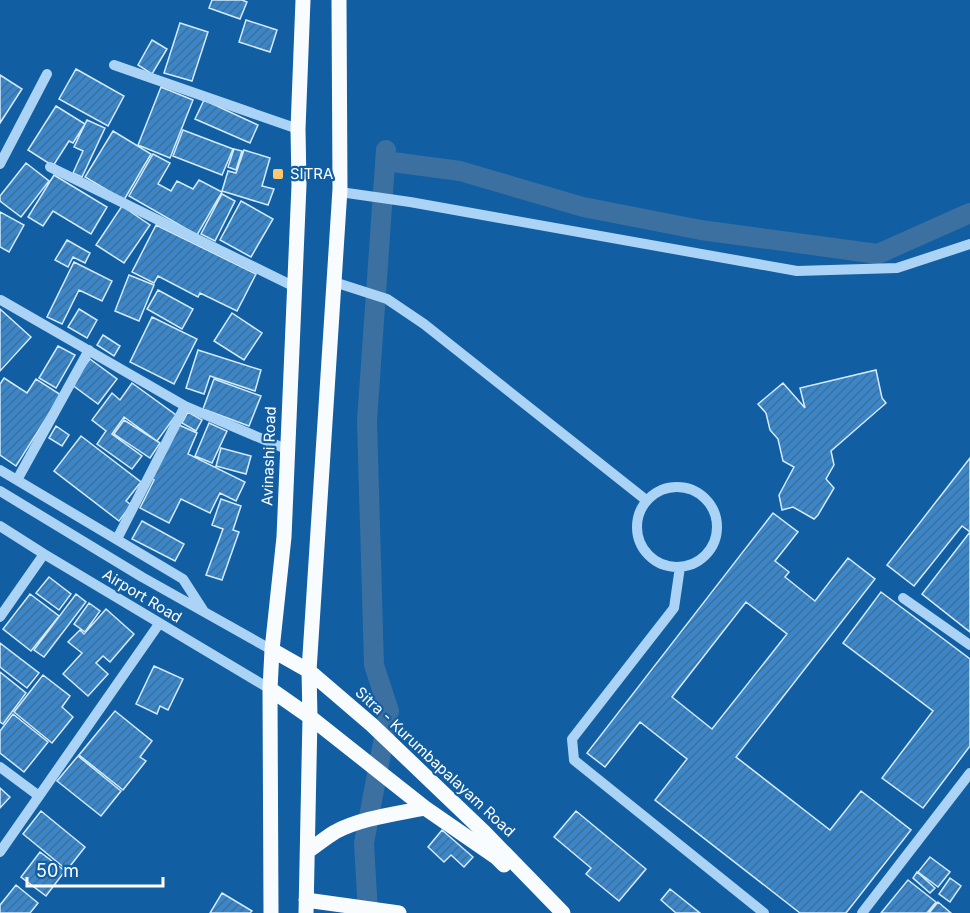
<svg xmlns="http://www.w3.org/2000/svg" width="970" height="913" font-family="Inter,sans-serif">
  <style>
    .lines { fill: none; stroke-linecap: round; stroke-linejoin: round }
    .canal { stroke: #3b70a1; stroke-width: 20 }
    .building { fill: url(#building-hatch); stroke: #d4ebfe; stroke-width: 1.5; fill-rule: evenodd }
    .minor { stroke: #abd3f5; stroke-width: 10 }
    .major { stroke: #f9fcff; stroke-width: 15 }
    .poi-dot { fill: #ffc86f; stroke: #115ea2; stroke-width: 2 }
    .labels { text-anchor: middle; stroke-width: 4.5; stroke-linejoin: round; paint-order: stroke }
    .poi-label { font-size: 15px; fill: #fff; stroke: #115ea2; text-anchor: start }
    .street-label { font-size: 15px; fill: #fff; stroke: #115ea2 }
  </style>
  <defs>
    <pattern id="building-hatch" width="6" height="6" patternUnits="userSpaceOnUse" patternTransform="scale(1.5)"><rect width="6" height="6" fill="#3a86c8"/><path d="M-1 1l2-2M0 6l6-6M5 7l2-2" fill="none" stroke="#416f96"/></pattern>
  </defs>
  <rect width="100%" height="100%" fill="#115ea2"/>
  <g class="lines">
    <path class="canal" d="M385,161L460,171L583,207L701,230L878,254L970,213
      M368,913L364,843L389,711L374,665L367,421L386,150"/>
  </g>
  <path class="building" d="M212,0H242L247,2L240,19L209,8Z
    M246,20L277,30L270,52L239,42Z
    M180,23L208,32L192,81L164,73Z
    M152,40L167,49L152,74L138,65Z
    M76,69L124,96L108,126L59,99Z
    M0,75L22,89L0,123Z
    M161,87L193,100L170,158L138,145Z
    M204,100L258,125L250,143L195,119Z
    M56,106L85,124L73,143L69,141L53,166L28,150Z
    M87,120L105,128L82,177L73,173L83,151L74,147Z
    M183,130L233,149L222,175L173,156Z
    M113,131L151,154L124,200L85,177Z
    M234,149L242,151L236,170L228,167Z
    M244,150L270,158L262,186L274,189L268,205L222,191L228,171L236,173Z
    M153,154L170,163L158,184L171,191L177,181L193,189L199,180L222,192L197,235L129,196Z
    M26,163L49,181L21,217L0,201V196Z
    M54,175L107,207L91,234L53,211L43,226L28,217Z
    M222,194L235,201L215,241L201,234Z
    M241,201L273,219L251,257L220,240Z
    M122,206L150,225L124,263L96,245Z
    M0,212L24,225L9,252L0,247Z
    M156,225L256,274L237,311L200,293L198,297L158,276L154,283L132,272Z
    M67,240L90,253L85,263L73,257L68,267L55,260Z
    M74,262L112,281L102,301L79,290L62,324L47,317Z
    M129,275L154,285L139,321L115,311Z
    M158,290L193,309L182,329L147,309Z
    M0,309L31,337L0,371Z
    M79,309L97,320L87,338L68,327Z
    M232,313L262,333L244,360L214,341Z
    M152,317L197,339L174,384L130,362Z
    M103,335L120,346L114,356L97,345Z
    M58,346L75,355L56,388L39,378Z
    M198,350L261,370L255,391L210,376L204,394L186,388Z
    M90,359L117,379L98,404L71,384Z
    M876,370L882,398L886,403L831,451L834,465L826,479L834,488L818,515L814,519L793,507L782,510L779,495L794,467L783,461L778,439L770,430L766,413L758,404L783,383L805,408L800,388Z
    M4,378L27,393L36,379L61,395L16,466L0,455V384Z
    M214,379L261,396L249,426L203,409Z
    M132,383L176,415L157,441L124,417L112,434L142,456L132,469L97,444L106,431L92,420L112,393L120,400Z
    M188,412L202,420L196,431L182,423Z
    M124,420L160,443L150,458L114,434Z
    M209,423L227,431L212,463L195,456Z
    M179,425L197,433L188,454L245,482L236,501L220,493L210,513L181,499L169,523L140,508L154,480L151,479Z
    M56,426L69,435L62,446L49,438Z
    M81,436L141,482L126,501L131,505L119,521L54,471Z
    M221,448L251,456L246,474L216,466Z
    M970,458V632L922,594L970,532L962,526L914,586L887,565Z
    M221,499L241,506L233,530L239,532L222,580L206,575L223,529L212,525Z
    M773,513L798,532L775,561L789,572L785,577L815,601L848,558L875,579L736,757L830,830L861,791L911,830L846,913H800L655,800L687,759L640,722L605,767L587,753ZM746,602L787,634L712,729L672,697Z
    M142,521L184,544L175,561L132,539Z
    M49,577L71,594L59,610L36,593Z
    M881,592L970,659V746L923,808L882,778L933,711L843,643Z
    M30,594L59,616L31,651L3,629Z
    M76,594L86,602L44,657L34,650Z
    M89,603L100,611L85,632L74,624Z
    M106,609L134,634L110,662L103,656L96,663L108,674L88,696L63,674L82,653L68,642L80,630L84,634Z
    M0,643L39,673L27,688L0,667Z
    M154,666L183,679L168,710L160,706L157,714L136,704Z
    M0,672L26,693L3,724L0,722Z
    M43,675L70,696L62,707L73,717L52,743L14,712Z
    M115,711L152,741L140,757L146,761L123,790L79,755Z
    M13,714L48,742L24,772L0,753V731Z
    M78,756L121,791L101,816L57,781Z
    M0,788L10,797L0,808Z
    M41,811L85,847L67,870L23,834Z
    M576,811L646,869L619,901L586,874L591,868L554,837Z
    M442,830L473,857L464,867L451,855L444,862L428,847Z
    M40,852L65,871L46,896L21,877Z
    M930,857L950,872L938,887L918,872Z
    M917,872L935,888L930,893L913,878Z
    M950,878L961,886L950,902L939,894Z
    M908,880L936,902L927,913H881Z
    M16,885L38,903L30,913H0V905Z
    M670,889L700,913H676L661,900Z
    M222,893L252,911L250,913H210Z
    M938,902L951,913H929Z"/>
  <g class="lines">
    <path class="minor" d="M114,65L298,129
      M0,164L47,74
      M50,167L295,287
      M340,192L410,202L797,271L897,268L970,244
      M334,282L387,299L424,324L646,500
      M1,300L185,406L286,449
      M0,470L183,579L203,610
      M17,480L89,350
      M637 527a40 40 0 1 1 80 0a40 40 0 1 1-80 0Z
      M0,491L142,577L272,650
      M0,526L44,554L270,689
      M117,539L185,406
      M680,567L674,608L572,739L574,760L764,913
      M903,598L970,645
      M0,617L44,554
      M0,767L39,796
      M0,852L159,624
      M862,913L970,773"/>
    <path class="major" d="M272,650L309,671L372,725L485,833L563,913
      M270,689L310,717L425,808L496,857L504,865
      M308,851C317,845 325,838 335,832C361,818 396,814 425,808
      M306,900L399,913
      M271,913L270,689L272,650L284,537L299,185L298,129L303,0
      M306,913L310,717L309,671L340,189L339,0"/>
  </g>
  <rect class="poi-dot" x="272" y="168" width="12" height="12" rx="3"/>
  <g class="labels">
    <g class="poi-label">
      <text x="290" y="179">SITRA</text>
    </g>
    <g class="street-label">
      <text transform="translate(269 456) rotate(-88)" y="5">Avinashi Road</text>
      <text transform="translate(142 596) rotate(31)" y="5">Airport Road</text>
      <text transform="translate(435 762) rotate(43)" y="5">Sitra - Kurumbapalayam Road</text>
    </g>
  </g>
  <path d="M27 877v9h136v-9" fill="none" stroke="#ffffff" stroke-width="3"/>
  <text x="36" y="877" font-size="18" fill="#ffffff" stroke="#115ea2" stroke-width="4.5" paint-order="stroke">50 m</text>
</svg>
